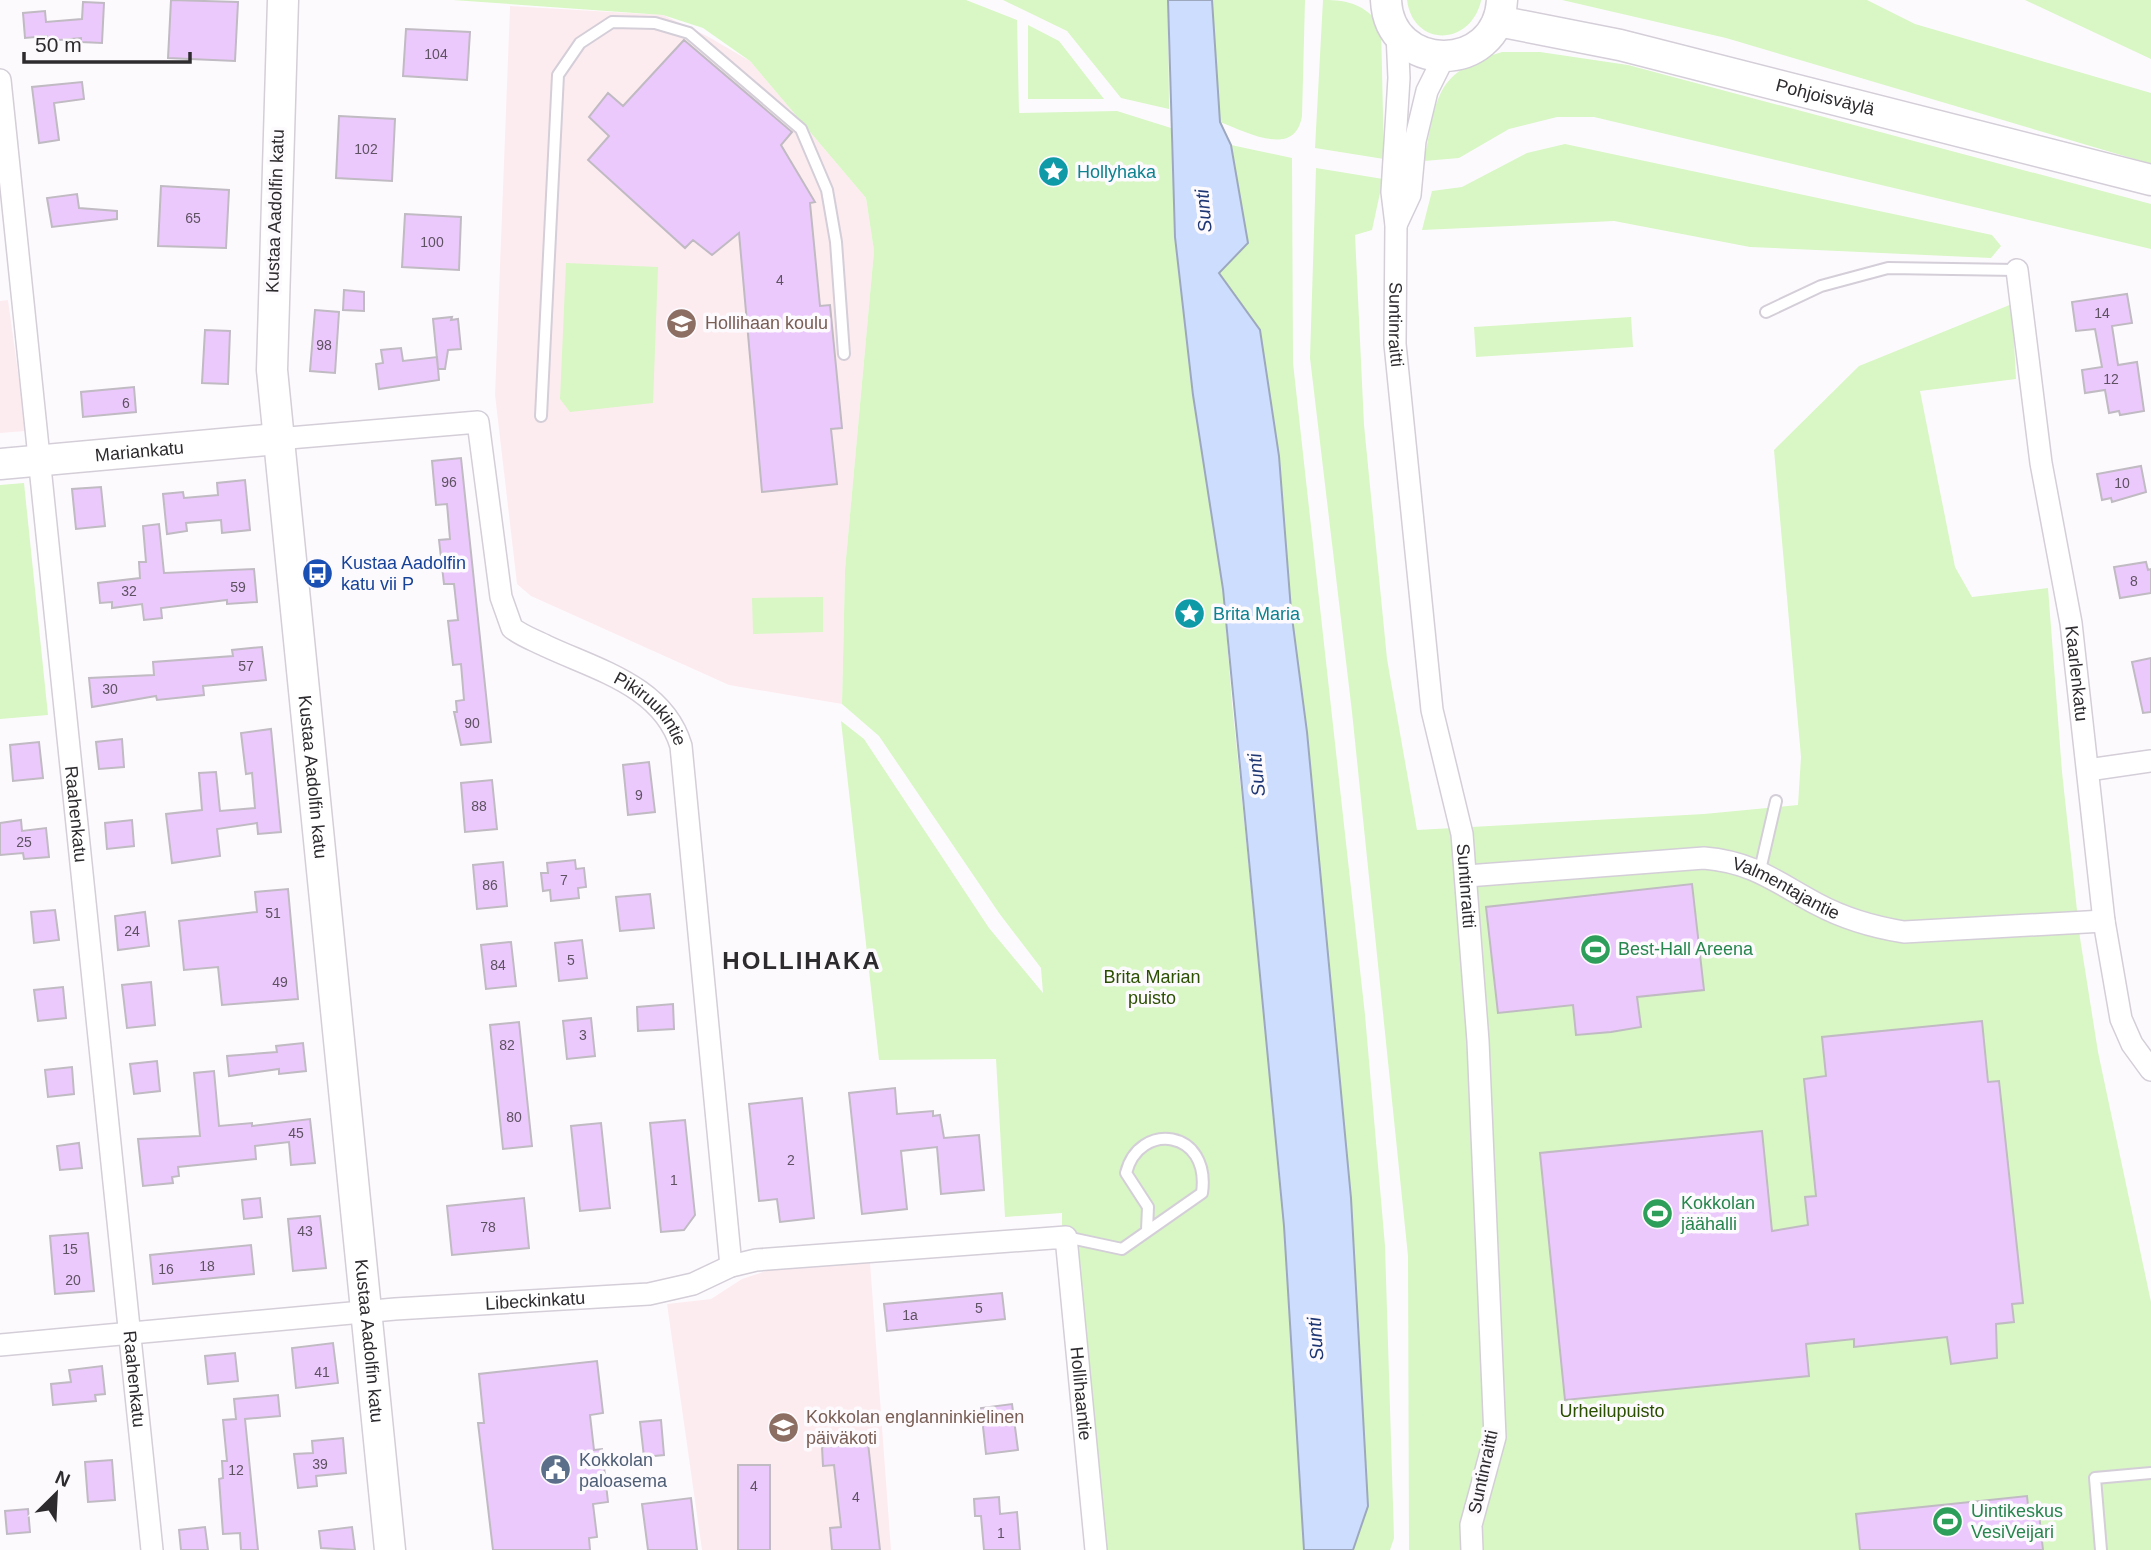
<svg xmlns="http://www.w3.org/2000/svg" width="2151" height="1550" font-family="Arial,sans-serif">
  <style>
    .education { fill: #fdecef }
    .green { fill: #d8f7c4 }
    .water { fill: #cdddfd; stroke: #9da8bf; stroke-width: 2 }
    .building { fill: #ecc9fc; stroke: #c0bac3; stroke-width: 2 }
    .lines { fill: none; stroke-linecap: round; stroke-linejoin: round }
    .lane-casing { stroke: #d4ced8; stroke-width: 14 }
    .street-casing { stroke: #d4ced8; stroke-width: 24 }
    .secondary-casing { stroke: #d4ced8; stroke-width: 33 }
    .lane { stroke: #fff; stroke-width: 10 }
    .street { stroke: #fff; stroke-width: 21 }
    .secondary { stroke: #fff; stroke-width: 30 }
    .labels { text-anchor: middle; stroke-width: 7; stroke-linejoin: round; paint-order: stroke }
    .number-label { font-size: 14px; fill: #5e5262 }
    .street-label { font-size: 18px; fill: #2e2b2f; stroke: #fdfafe }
    .culture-label { font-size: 18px; fill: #0d838f; stroke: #fdfafe; text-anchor: start }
    .education-label { font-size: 18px; fill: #785e54; stroke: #fdfafe; text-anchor: start }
    .transit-label { font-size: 18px; fill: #164399; stroke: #fdfafe; text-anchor: start }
    .leisure-label { font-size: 18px; fill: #27864d; stroke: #fdfafe; text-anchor: start }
    .park-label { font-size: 18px; fill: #2b4f01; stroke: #fdfafe }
    .service-label { font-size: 18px; fill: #4e5e75; stroke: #fdfafe; text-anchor: start }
    .water-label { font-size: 19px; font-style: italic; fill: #1e3673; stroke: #fdfafe }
    .district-label { font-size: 24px; font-weight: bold; letter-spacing: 2px; fill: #2e2b2f; stroke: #fdfafe }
  </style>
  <rect width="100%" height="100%" fill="#fdfafe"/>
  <path class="education" d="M510,6L663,15L707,36L750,61L866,198L874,251L845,570L842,704L729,685L531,596L517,584L495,395Z
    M8,300L26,431L0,433V301Z
    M870,1262L891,1550H702L667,1304L711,1299L742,1279L772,1269Z"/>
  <path class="green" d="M453,0H966L1017,20L1019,113L1117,111L1171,128L1175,237L1193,395L1223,589L1232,703L1269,1061L1284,1226L1304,1550H1088L1062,1245V1213L1005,1217L996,1059L879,1060L841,721L864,739L989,928L1043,993L1041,968L999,913L879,736L842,704L845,570L874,251L866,198L750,61L703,28L663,15Z
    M1003,0H1168L1169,109L1121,98L1067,31Z
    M1212,0H1305L1302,116C1295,159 1247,132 1220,122Z
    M1323,0C1350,0 1365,5 1381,26L1384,159L1315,148Z
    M1407,0H1481V1C1470,47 1413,47 1407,0Z
    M1562,0H1867L1915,24L2151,93V164L1726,38Z
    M2025,0H2151V59Z
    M1028,25L1059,41L1104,99H1028Z
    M1502,52H1540L1628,65L2151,204V249L1594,117H1557L1509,129L1459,158L1424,161C1437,99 1433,72 1502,52Z
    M1565,144L1992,235L2001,246L1991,258L1750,247L1614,221L1422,230L1432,191L1462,187L1527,153Z
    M1231,145L1292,158L1293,363L1365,1015L1385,1246L1394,1538L1390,1550H1353L1368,1506L1351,1198L1307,732L1291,610L1279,456L1259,336L1219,272L1248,243Z
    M1316,168L1383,179L1372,230L1355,235L1364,425L1387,659L1417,830L1704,814L1798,805L1801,757L1774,450L1859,366L2012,304L2016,379L1920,391L1955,567L1972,597L2048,588L2062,772L2080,938L2098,1052L2151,1302V1550H1409L1408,1256L1352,712L1310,358Z
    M566,263L658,267L653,403L570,412L560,399Z
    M1631,317L1633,347L1476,357L1474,327Z
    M24,483L48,715L0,719V485Z
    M823,597V632L753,634L752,598Z"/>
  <path class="water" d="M1168,0H1212L1220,122L1231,145L1248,243L1219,273L1260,330L1279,456L1291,610L1307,732L1351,1198L1368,1506L1353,1550H1304L1284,1226L1223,589L1193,395L1175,237Z"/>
  <path class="building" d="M171,0L238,2L235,61L168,58Z
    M83,2L104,3L102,43L81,42V38L48,41L47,36L25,38L23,13L45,11L46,22L82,19Z
    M406,29L470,32L467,80L403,76Z
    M684,40L792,132L781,145L815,202L810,203L820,306L830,305L842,428L831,429L837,484L762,492L739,233L712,255L693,240L685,248L588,160L609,136L589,117L608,93L623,106Z
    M82,82L84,99L54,103L59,140L39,143L32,87Z
    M339,116L395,119L392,181L336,178Z
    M161,186L229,190L226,248L158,246Z
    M77,194L79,208L117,211V219L52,227L47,198Z
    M405,214L461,217L459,270L402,267Z
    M344,290L364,292V311L343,310Z
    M2127,294L2132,323L2112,326L2118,365L2137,362L2144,411L2120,415L2119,411L2109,413L2105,390L2085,393L2082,370L2102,367L2095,329L2076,331L2072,302Z
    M315,310L339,312L335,373L310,371Z
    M452,317L451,320L458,319L461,349L448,350L445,369H438L433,319Z
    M205,330L230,331L228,384L202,383Z
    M401,348L403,361L437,357L439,380L379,389L376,364L383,363L381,350Z
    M134,387L136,412L83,417L81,392Z
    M461,458L491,742L461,745L454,712H457L456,701L464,700L461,664L453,665L448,621L458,620L454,584H444L439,540L450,539L447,504L436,505L432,461Z
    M2141,466L2146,492L2112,502L2111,498L2102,500L2097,474Z
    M245,480L250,530L222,533L221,520L186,523L187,531L167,534L163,494L183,492L184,498L218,495L217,483Z
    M101,487L105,526L76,529L72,489Z
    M159,524L164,573L254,569L257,602L227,604V600L161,608L162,618L144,620L142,604L112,608V602L100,603L98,583L140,578L139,562H146L143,526Z
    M2146,562L2148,570L2151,569V593L2120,598L2114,567Z
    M262,647L266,680L203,686L204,695L157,700L156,696L92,707L89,678L154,675L153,662L233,656L232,650Z
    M2151,658V712L2143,713L2132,662Z
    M271,729L281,832L258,834L257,823L217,829L220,856L172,863L166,814L202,810L199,773L216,772L220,811L255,808L252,773L246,774L241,733Z
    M122,739L124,767L99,769L96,742Z
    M39,742L43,778L13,781L10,745Z
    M649,762L655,812L628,815L623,765Z
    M492,780L497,829L465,832L461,783Z
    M21,820L22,831L46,828L49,857L24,859L23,853L0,855V823Z
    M132,820L134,846L107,849L105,823Z
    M575,860L576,869L584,868L586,887L578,888L579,898L551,901L550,890L543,891L541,873H548L547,863Z
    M503,862L507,906L477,909L473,865Z
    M1692,884L1704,990L1637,997L1641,1027L1611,1032L1576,1035L1573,1005L1498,1013L1486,907Z
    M288,889L298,999L222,1005L218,967L184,970L179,921L257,912L255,892Z
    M650,894L654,928L620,931L616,897Z
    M55,910L59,940L34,943L31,912Z
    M145,912L149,946L118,950L115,916Z
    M582,940L587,978L559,981L555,943Z
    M511,942L516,986L486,989L481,945Z
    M151,982L155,1025L127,1028L122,985Z
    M63,987L66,1018L38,1021L34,990Z
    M673,1004L674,1029L638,1031L637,1007Z
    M591,1018L595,1056L567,1059L563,1021Z
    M1982,1021L1988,1082L1999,1081L2023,1303L2012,1304L2014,1322L1996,1324L1997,1358L1951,1364L1947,1337L1854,1347V1339L1806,1344L1809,1376L1565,1400L1540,1153L1762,1131L1772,1231L1808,1225L1805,1197L1816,1196L1804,1079L1826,1076L1822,1037Z
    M519,1022L532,1146L503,1149L490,1025Z
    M303,1043L306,1071L279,1074V1069L229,1076L227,1056L277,1052L276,1046Z
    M157,1061L160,1091L134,1094L130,1064Z
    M72,1067L74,1094L48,1097L45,1070Z
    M214,1071L219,1126L252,1123V1126L310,1119L315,1163L291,1165L289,1142L255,1146L256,1159L178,1167L179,1176L172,1177L173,1183L143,1186L138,1139L200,1136L194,1073Z
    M895,1088L897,1114L933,1111V1116L940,1115L944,1138L979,1135L984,1190L941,1194L937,1147L901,1151L907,1209L862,1214L849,1093Z
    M802,1098L814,1218L780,1222L777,1199L759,1201L749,1104Z
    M685,1120L695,1215L684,1230L661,1232L650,1123Z
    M601,1123L610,1208L580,1211L571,1126Z
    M79,1143L82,1168L60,1170L57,1146Z
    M260,1198L262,1217L244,1219L242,1200Z
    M524,1198L529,1248L452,1255L447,1206Z
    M320,1216L326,1268L293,1271L288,1219Z
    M88,1233L94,1291L55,1294L50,1236Z
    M251,1245L254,1274L153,1284L150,1255Z
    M1002,1293L1005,1319L887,1331L884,1304Z
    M333,1343L338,1383L296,1388L292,1348Z
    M235,1353L238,1381L208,1384L205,1356Z
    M597,1361L603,1413L590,1415L594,1450L602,1449L608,1502L593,1504L597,1537L589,1538L590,1550H493L478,1423H484L479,1374Z
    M102,1366L105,1394L95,1395L96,1401L53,1405L51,1384L71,1382L69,1370Z
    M278,1395L280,1416L245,1419L258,1550H241L240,1533L223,1534L219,1479L223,1478L222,1461H227L223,1420L236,1419L234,1399Z
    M1012,1404L1018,1450L986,1454L981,1408Z
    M661,1420L664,1455L644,1457L640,1422Z
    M343,1438L346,1473L316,1476L317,1486L298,1488L294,1454L313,1453L312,1441Z
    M868,1443L880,1550H832L830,1528L841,1527L834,1465L823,1466L822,1447Z
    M112,1460L115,1500L88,1502L85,1462Z
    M738,1465H770V1550H738Z
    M2027,1496L2028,1506L2038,1505L2043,1550H1860L1856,1514Z
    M999,1497L1000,1514L1017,1512L1020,1550H984L981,1516H975L974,1499Z
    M691,1498L697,1550H648L642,1504Z
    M28,1509L30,1532L7,1534L5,1511Z
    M205,1527L208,1550H181L179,1530Z
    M352,1527L355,1550L321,1548L319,1531Z"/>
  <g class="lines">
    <defs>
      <path id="lane" d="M1766,312L1821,286L1888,268L2017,270
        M541,416L558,75L580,43L612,22L655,23L689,33L801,129L827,190L836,242L844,354
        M1760,870L1776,801
        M1066,1237L1122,1249L1202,1193C1211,1129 1139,1121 1126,1173L1148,1207L1147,1230
        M2101,1550L2095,1478L2151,1473"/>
      <g id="street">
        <path id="s1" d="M1397,33L1399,78L1392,192L1396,225L1395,344L1432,710L1462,834L1478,1041L1495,1437L1471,1525L1472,1550"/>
        <path id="s2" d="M0,80L152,1550"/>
        <path d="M1396,225L1410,195L1415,141L1427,91L1444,57"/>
        <path id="s3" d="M2017,270L2041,463L2071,623L2104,921L2121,1019L2132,1044L2151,1070"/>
        <path id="s4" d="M277,439L478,422L501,597L512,628C522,636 534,640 546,646C597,670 663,686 681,746L731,1266"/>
        <path d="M2088,770L2151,761"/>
        <path id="s5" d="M1467,876L1704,858C1753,862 1776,882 1817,904C1845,919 1873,927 1904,932L2104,921"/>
        <path id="s6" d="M0,1345L395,1309L649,1294L693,1284L731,1266L756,1260L1066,1237L1096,1550"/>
      </g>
      <g id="secondary">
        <path id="s7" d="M283,0L272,370L390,1550"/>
        <path d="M1386,0C1389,74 1498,75 1502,0"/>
        <path id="s8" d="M1498,21L1620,45L2151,180"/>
        <path id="s9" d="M0,464L277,439"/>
      </g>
    </defs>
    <use href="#lane" class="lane-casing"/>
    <use href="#street" class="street-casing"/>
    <use href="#secondary" class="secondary-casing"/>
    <use href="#lane" class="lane"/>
    <use href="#street" class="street"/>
    <use href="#secondary" class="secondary"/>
  </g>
  <defs>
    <symbol id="sight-disc" viewBox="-11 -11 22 22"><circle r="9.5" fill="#0f9aa8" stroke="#fdfafe"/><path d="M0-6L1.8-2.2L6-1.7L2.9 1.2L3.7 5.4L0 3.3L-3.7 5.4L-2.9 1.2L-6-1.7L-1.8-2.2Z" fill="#fff"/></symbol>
    <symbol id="school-disc" viewBox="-11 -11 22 22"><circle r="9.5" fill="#8d6e63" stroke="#fdfafe"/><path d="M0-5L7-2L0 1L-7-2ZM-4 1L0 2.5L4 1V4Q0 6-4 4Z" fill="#fff"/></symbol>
    <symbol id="bus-disc" viewBox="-11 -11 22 22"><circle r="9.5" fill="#1a4fb4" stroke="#fdfafe"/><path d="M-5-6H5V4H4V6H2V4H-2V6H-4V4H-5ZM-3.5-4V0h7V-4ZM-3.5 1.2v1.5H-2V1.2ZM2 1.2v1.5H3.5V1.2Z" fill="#fff"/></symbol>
    <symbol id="stadium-disc" viewBox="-11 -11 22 22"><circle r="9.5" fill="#2e9e5b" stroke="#fdfafe"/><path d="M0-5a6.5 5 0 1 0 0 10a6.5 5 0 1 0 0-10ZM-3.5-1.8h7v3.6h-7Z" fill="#fff"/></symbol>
    <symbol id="civic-disc" viewBox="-11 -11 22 22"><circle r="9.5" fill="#5c6f8a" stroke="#fdfafe"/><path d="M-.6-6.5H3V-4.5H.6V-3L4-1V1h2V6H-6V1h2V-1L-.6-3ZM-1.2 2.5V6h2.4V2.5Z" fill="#fff"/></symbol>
  </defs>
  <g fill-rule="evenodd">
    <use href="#sight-disc" x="1036" y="154" width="35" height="35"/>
    <use href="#school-disc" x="664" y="306" width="35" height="35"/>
    <use href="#bus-disc" x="300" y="556" width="35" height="35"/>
    <use href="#sight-disc" x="1172" y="596" width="35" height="35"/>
    <use href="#stadium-disc" x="1578" y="932" width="35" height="35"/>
    <use href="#stadium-disc" x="1640" y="1196" width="35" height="35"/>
    <use href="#school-disc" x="766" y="1410" width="35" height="35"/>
    <use href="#civic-disc" x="538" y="1452" width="35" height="35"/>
    <use href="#stadium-disc" x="1930" y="1504" width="35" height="35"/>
  </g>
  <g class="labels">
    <g class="number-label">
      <text x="436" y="59">104</text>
      <text x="366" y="154">102</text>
      <text x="193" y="223">65</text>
      <text x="432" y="247">100</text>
      <text x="780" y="285">4</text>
      <text x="2102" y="318">14</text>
      <text x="324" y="350">98</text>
      <text x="2111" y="384">12</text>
      <text x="126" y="408">6</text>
      <text x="449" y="487">96</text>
      <text x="2122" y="488">10</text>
      <text x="2134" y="586">8</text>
      <text x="238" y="592">59</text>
      <text x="129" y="596">32</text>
      <text x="246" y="671">57</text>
      <text x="110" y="694">30</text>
      <text x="472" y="728">90</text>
      <text x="639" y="800">9</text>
      <text x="479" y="811">88</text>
      <text x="24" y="847">25</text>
      <text x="564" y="885">7</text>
      <text x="490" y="890">86</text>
      <text x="273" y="918">51</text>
      <text x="132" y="936">24</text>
      <text x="571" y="965">5</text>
      <text x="498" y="970">84</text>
      <text x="280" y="987">49</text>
      <text x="583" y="1040">3</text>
      <text x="507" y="1050">82</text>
      <text x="514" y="1122">80</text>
      <text x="296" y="1138">45</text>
      <text x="791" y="1165">2</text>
      <text x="674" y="1185">1</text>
      <text x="488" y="1232">78</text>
      <text x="305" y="1236">43</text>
      <text x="70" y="1254">15</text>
      <text x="207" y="1271">18</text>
      <text x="166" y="1274">16</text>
      <text x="73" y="1285">20</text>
      <text x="979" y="1313">5</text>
      <text x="910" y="1320">1a</text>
      <text x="322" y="1377">41</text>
      <text x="320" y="1469">39</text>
      <text x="236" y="1475">12</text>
      <text x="754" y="1491">4</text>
      <text x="856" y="1502">4</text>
      <text x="1001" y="1538">1</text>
    </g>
    <g class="street-label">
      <text dy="6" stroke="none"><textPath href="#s8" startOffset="336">Pohjoisväylä</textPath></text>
      <text transform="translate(275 211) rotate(-88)" y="6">Kustaa Aadolfin katu</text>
      <text dy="6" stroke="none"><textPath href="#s1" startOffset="292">Suntinraitti</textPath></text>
      <text dy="6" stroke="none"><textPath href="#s9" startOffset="140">Mariankatu</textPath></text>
      <text dy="6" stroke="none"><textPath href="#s3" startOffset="408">Kaarlenkatu</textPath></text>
      <text dy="6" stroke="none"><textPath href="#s4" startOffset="574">Pikiruukintie</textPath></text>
      <text dy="6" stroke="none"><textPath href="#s7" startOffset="779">Kustaa Aadolfin katu</textPath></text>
      <text dy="6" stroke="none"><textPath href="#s2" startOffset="738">Raahenkatu</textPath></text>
      <text dy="6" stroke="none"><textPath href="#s1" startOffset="859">Suntinraitti</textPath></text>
      <text dy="6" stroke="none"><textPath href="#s5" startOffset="326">Valmentajantie</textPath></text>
      <text dy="6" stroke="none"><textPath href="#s6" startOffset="537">Libeckinkatu</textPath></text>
      <text dy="6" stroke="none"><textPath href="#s7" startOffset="1346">Kustaa Aadolfin katu</textPath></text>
      <text dy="6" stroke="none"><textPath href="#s2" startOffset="1306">Raahenkatu</textPath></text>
      <text dy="6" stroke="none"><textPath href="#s6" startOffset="1232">Hollihaantie</textPath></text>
      <text transform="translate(1483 1472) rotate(-78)" y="6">Suntinraitti</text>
    </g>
    <g class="culture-label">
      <text x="1077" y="178">Hollyhaka</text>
      <text x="1213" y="620">Brita Maria</text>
    </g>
    <g class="education-label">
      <text x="705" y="329">Hollihaan koulu</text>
      <text x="806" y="1423">Kokkolan englanninkielinen<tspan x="806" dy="21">päiväkoti</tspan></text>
    </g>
    <g class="transit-label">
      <text x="341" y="569">Kustaa Aadolfin<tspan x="341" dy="21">katu vii P</tspan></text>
    </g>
    <g class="leisure-label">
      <text x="1618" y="955">Best‑Hall Areena</text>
      <text x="1681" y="1209">Kokkolan<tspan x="1681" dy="21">jäähalli</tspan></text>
      <text x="1971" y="1517">Uintikeskus<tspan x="1971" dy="21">VesiVeijari</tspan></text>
    </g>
    <g class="park-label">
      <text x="1152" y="983">Brita Marian<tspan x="1152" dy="21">puisto</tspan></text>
      <text x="1612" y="1417">Urheilupuisto</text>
    </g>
    <g class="service-label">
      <text x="579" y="1466">Kokkolan<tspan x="579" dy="21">paloasema</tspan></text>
    </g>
    <g class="water-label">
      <text transform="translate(1203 211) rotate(-95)" y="7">Sunti</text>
      <text transform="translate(1256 775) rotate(-96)" y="7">Sunti</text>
      <text transform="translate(1315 1339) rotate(-94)" y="7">Sunti</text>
    </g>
    <g class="district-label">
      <text x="802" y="969">HOLLIHAKA</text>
    </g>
  </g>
  <g transform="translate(56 1494) rotate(24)" stroke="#fdfafe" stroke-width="5" paint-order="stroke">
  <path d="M0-5L12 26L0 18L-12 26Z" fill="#2e2b2f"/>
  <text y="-10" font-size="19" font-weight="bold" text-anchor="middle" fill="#2e2b2f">N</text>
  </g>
  <path d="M24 52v10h166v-10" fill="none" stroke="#2e2b2f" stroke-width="3.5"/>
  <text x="35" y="52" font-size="21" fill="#2e2b2f" stroke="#fdfafe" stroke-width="5" paint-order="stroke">50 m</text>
</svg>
